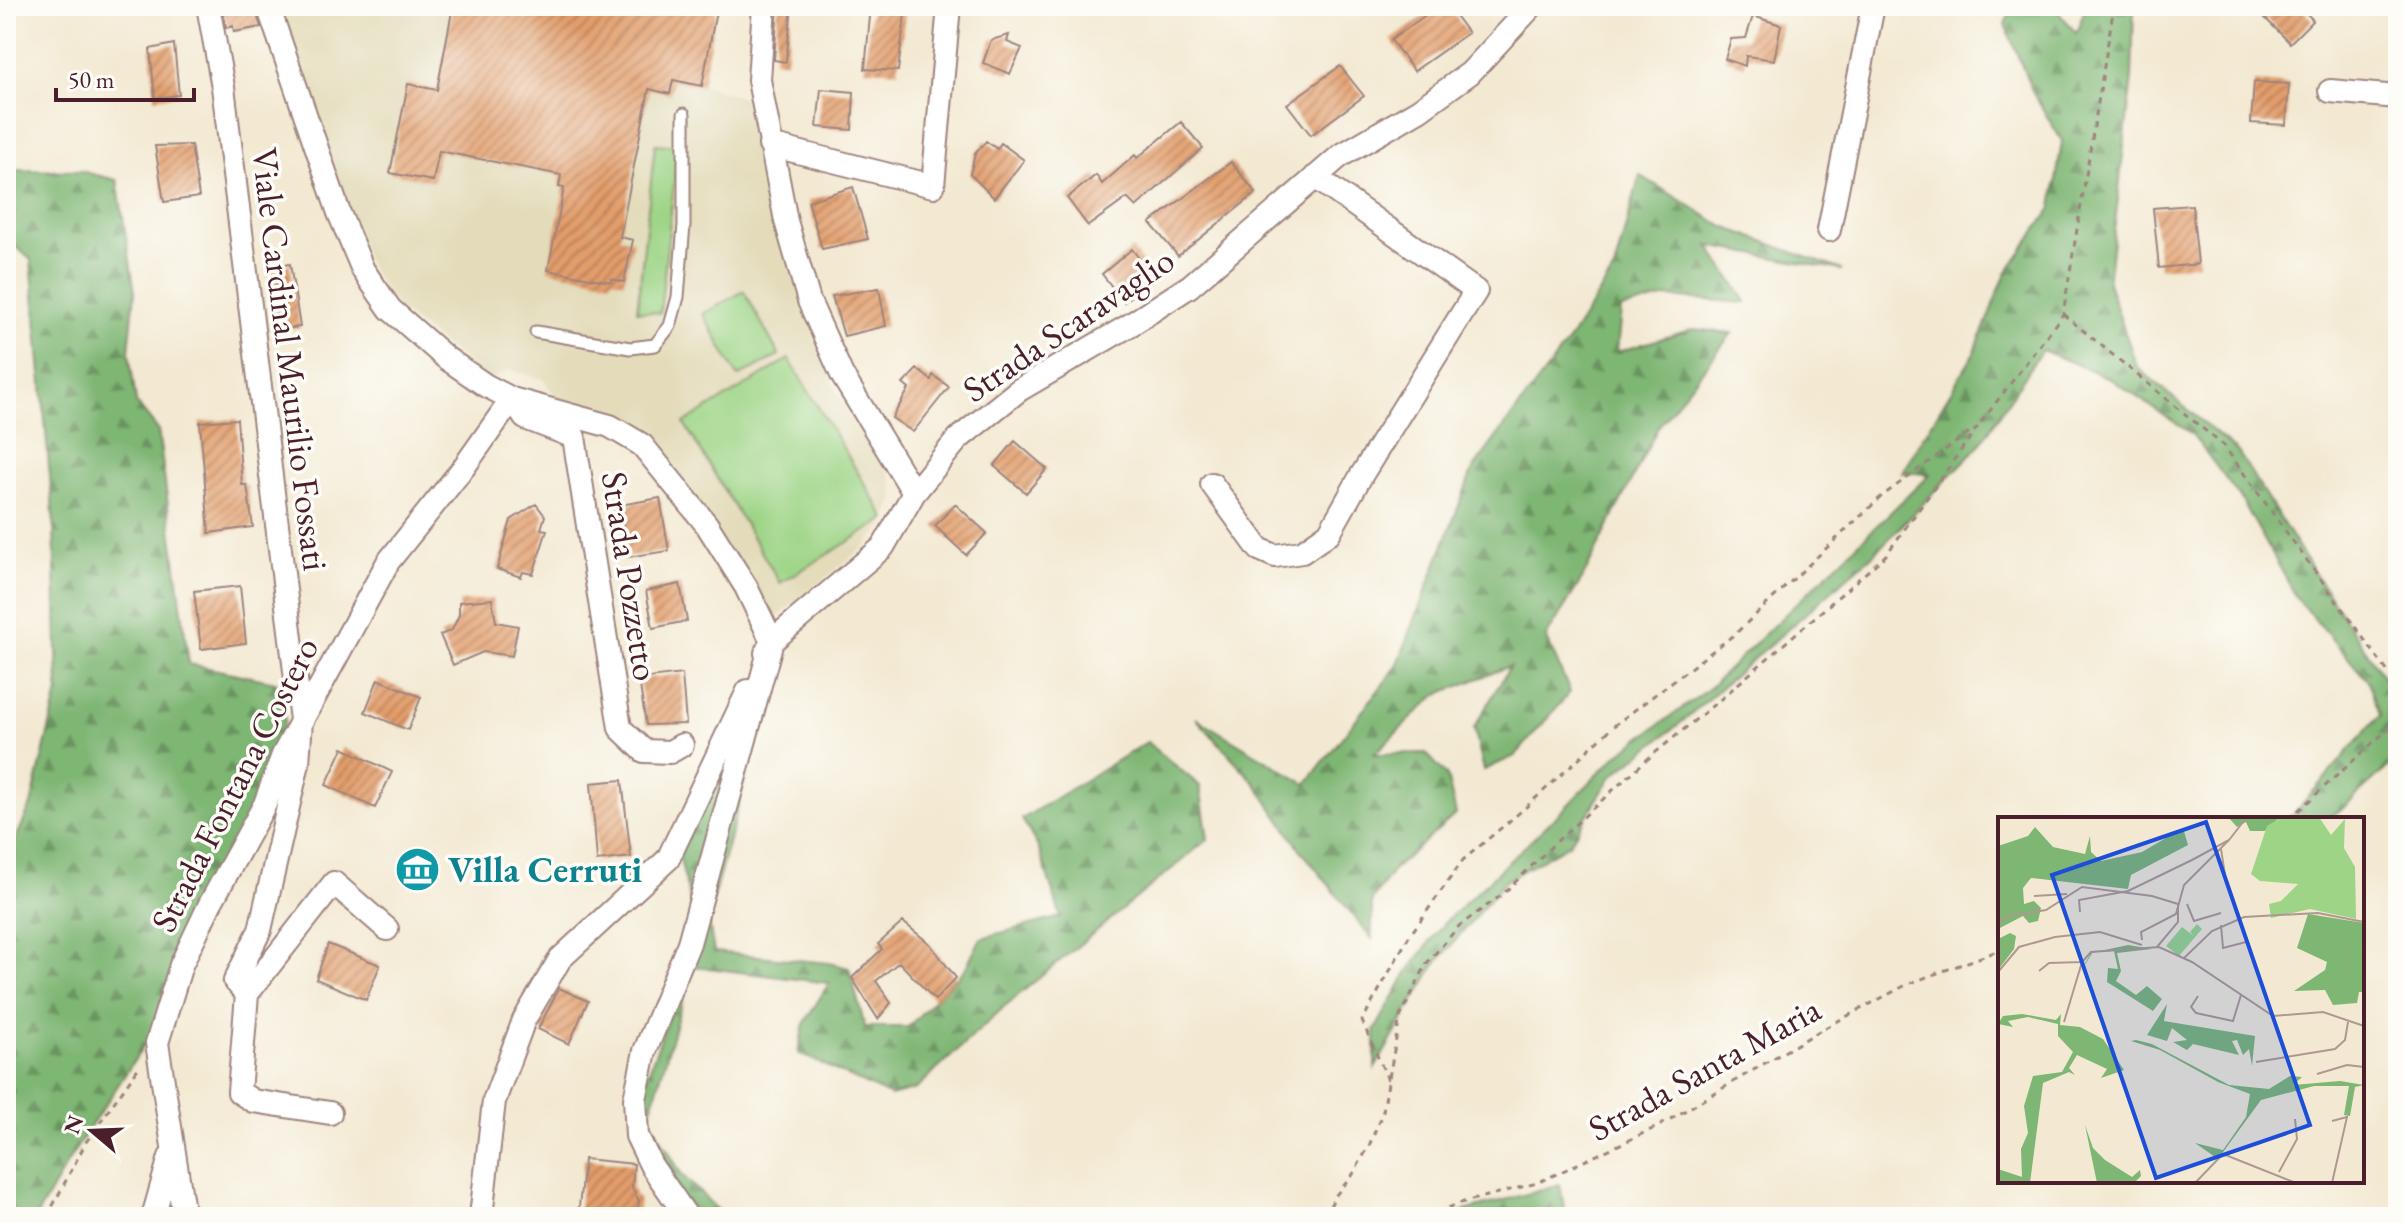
<svg xmlns="http://www.w3.org/2000/svg" width="2404" height="1223" font-family="'EB Garamond',serif">
  <style>
    .built { fill: #e3dbba }
    .forest { fill: url(#forest-firs); stroke: #646a4f; stroke-width: 2 }
    .green { fill: #9dd486; stroke: #747a58; stroke-width: 2 }
    .building { fill: url(#building-hatch) }
    .lines { fill: none; stroke-linecap: round; stroke-linejoin: round }
    .lane-casing { stroke: #9e847e; stroke-width: 15 }
    .street-casing { stroke: #9e847e; stroke-width: 26 }
    .path { stroke: #9e847e; stroke-width: 3; stroke-dasharray: 6 6; stroke-linecap: butt }
    .lane { stroke: #fff; stroke-width: 11 }
    .street { stroke: #fff; stroke-width: 22 }
    .labels { text-anchor: middle; stroke-width: 7; stroke-linejoin: round; paint-order: stroke }
    .street-label { font-size: 36px; fill: #4a1f2b; stroke: #fdfcf7 }
    .culture-label { font-size: 36px; font-weight: bold; fill: #0d838f; stroke: #fdfcf7; text-anchor: start }
    .inset-road { fill: none; stroke: #af988f; stroke-width: 2 }
    .view { fill: #1d4ed8; fill-opacity: 0.15; stroke: #1d4ed8; stroke-width: 4 }
    .inset-edge { fill: none; stroke: #4a1f2b; stroke-width: 4 }
  </style>
  <defs>
    <pattern id="forest-firs" width="22" height="20" patternUnits="userSpaceOnUse" patternTransform="scale(2)"><rect width="22" height="20" fill="#7eb673"/><path d="M5 1l3.5 6h-7zM16 11l3.5 6h-7z" fill="#69935f"/></pattern>
    <pattern id="building-hatch" width="6" height="6" patternUnits="userSpaceOnUse" patternTransform="scale(2)"><rect width="6" height="6" fill="#e29d6b"/><path d="M-1 1l2-2M0 6l6-6M5 7l2-2" fill="none" stroke="#b97f58"/></pattern>
  </defs>
  <rect width="100%" height="100%" fill="#fdfcf7"/>
  <filter id="ink" filterUnits="userSpaceOnUse"><feTurbulence type="fractalNoise" baseFrequency=".0125" numOctaves="2"/><feDisplacementMap in="SourceGraphic" scale="16" xChannelSelector="R" yChannelSelector="G"/><feConvolveMatrix kernelMatrix="1 2 1 2 8 2 1 2 1" color-interpolation-filters="sRGB"/></filter>
  <filter id="wash" filterUnits="userSpaceOnUse"><feTurbulence type="fractalNoise" baseFrequency=".006" numOctaves="4" result="noise"/><feDisplacementMap in="SourceGraphic" scale="32" xChannelSelector="R" yChannelSelector="G"/><feGaussianBlur stdDeviation="1.8" result="paint"/><feColorMatrix in="noise" values="0 0 0 0 0 0 0 0 0 0 0 0 0 0 0 0 0 1.4 0 .05"/><feComposite in="paint" operator="in"/></filter>
  <g filter="url(#wash)">
    <rect width="100%" height="100%" fill="#f3e9d2"/>
    <path class="built" d="M277,6H717L702,85L748,99L814,338L837,392L873,442L891,478L895,498L883,526L866,545L769,623L710,523L653,441L615,416L556,398L544,379L508,370L489,380L395,306L369,265Z"/>
    <path class="forest" d="M2013,6H2054L2076,33L2086,6H2134L2132,78L2108,283L2137,367L2238,452L2313,571L2398,698V758L2342,809L2325,819H2289L2380,715L2368,681L2298,600L2243,502L2192,434L2109,378L2042,350L1978,447L1876,552L1678,725L1612,776L1569,844L1505,881L1434,966L1375,1068V1030L1407,973L1444,923L1562,811L1617,755L1706,691L1930,474L1902,472L1974,353L2006,273L2052,208L2062,141L2033,93L2005,24Z
      M6,170L80,171L117,180L135,292L129,351L136,402L158,430L189,664L276,682L285,719L278,749L151,1035L70,1158L36,1217H6V850L15,841L31,805L58,692L54,524L31,260L6,237Z
      M1640,175L1724,227L1842,270L1709,246L1747,303L1667,297L1621,309L1617,352L1693,329L1732,333L1658,427L1582,579L1546,637L1570,692L1515,756L1484,770L1474,728L1510,666L1436,695L1374,754L1426,753L1447,776L1456,814L1394,869L1372,900V939L1300,849L1255,783L1196,718L1306,784L1397,666L1473,469L1571,337L1614,270Z
      M769,691L708,918L714,952L829,963L849,968L865,1027H908L965,969L981,938L1061,917L1038,847L1022,819L1147,742L1200,786L1208,839L1005,1006L916,1089L891,1096L798,1053L804,1024L829,983L692,966L649,1118L682,1175L725,1217H703L680,1197L645,1139V1082L698,934L679,855L735,739Z
      M1560,1185L1566,1217H1442Z"/>
    <path class="green" d="M655,144L678,146L660,313L637,311Z
      M744,291L779,355L738,377L703,314Z
      M789,359L886,519L780,583L684,423Z"/>
    <g id="blocks">
      <path class="building" d="M222,6H254L261,27L234,32L233,26L226,28Z
        M453,6H717L702,86L673,80L670,94L649,89L620,237L633,240L624,282L611,279V282L548,270L564,188L559,187L561,175L439,151L433,181L390,173L408,84L437,90Z
        M778,6H792L786,62L774,60Z
        M871,6H906L898,71L865,69Z
        M1438,6H1448L1468,33L1414,71L1391,40Z
        M2253,6H2299L2313,20L2290,43Z
        M1753,16L1781,25L1774,60L1746,56L1745,66L1725,59L1731,39L1746,38Z
        M1009,35L1007,42L1022,48L1010,74L983,63L991,40Z
        M174,44L179,95L155,98L150,49Z
        M1340,66L1364,96L1311,135L1287,104Z
        M2254,82L2289,84L2286,125L2251,123Z
        M821,89L854,92L852,130L817,127Z
        M1181,122L1203,148L1136,207L1127,198L1088,226L1067,198L1096,175L1102,184L1135,155L1137,158Z
        M986,141L997,149L1001,143L1024,160L994,198L970,174L975,154Z
        M191,145L199,197L164,202L155,146Z
        M1231,162L1256,193L1178,256L1150,223Z
        M853,187L868,239L822,249L808,201Z
        M2192,205L2198,264L2159,268L2153,208Z
        M1132,249L1153,277L1124,302L1102,274Z
        M290,264L300,327L278,330L268,268Z
        M879,288L886,326L844,336L832,296Z
        M917,369L931,380L933,375L949,387L913,432L892,418L909,389L903,384Z
        M237,419L242,485H247L253,527L209,533L200,422Z
        M1015,441L1047,469L1026,493L994,466Z
        M660,498L669,551L627,557L620,505Z
        M536,504L545,516L541,529L547,530L533,574L523,572L521,577L497,569L511,520Z
        M955,504L987,533L966,555L935,526Z
        M680,584L687,621L653,628L646,591Z
        M240,586L246,643L201,649L194,591Z
        M492,599L496,622L518,626L512,656L483,652L453,665L440,635L452,630L459,615V602Z
        M682,674L686,724L646,725L639,679Z
        M378,679L421,697L408,730L365,712Z
        M343,748L392,772L375,808L326,785Z
        M622,780L631,857L597,861L591,783Z
        M903,922L930,944L956,978L935,1000L899,962L876,981L891,1003L878,1019L852,978L882,949L878,944Z
        M328,944L380,965L366,1000L316,979Z
        M559,988L588,1001L569,1044L538,1029Z
        M584,1159L634,1164L632,1188L639,1201L637,1217H578Z"/>
    </g>
  </g>
  <g filter="url(#ink)">
    <use href="#blocks" fill-opacity="0" stroke="#9e847e" stroke-width="2"/>
    <g class="lines">
      <defs>
        <path id="lane" d="M536,332L630,348L655,345L670,326L678,297L684,225V114"/>
        <path id="street" d="M208,6L223,87L236,191L301,720L298,763L260,930L235,981L247,994L239,1092L253,1101L330,1113
          M268,6L339,213L363,270L390,309L446,358L485,385L512,399L610,426L642,445L707,525L746,587L772,641L766,653
          M764,6L759,80L786,221L809,301L842,375L914,493
          M2330,91L2398,97
          M770,145L933,186L949,6
          M1829,230L1873,6
          M513,400L525,418L574,437L620,728L644,751L670,752L682,745
          M1212,484L1259,549L1275,556L1302,552L1329,533L1361,476L1476,291L1315,177
          M247,994L334,883L387,929
          M153,1217L170,1157
          M184,1217L157,1043L181,965L210,904L265,804L283,755L388,562L464,467L512,399
          M481,1217L494,1101L524,1020L560,959L668,859L748,691
          M687,1217L651,1165L637,1136L635,1099L645,1051L689,943L772,641L883,547L914,493L958,439L1019,390L1130,325L1190,286L1340,156L1419,110L1470,73L1532,6"/>
      </defs>
      <use href="#lane" class="lane-casing"/>
      <use href="#street" class="street-casing"/>
      <path class="path" d="M2063,314L2224,446L2398,686
        M2289,819L2398,720
        M1388,1080L1362,1021L1408,938L1463,860L1525,808L1615,725L1735,634L1882,496L1974,429
        M47,1217L86,1142L139,1067
        M1325,1217L1335,1196L1352,1176L1369,1146L1383,1111L1400,1017L1427,963L1459,926L1503,894L1558,840L1644,762L1722,698L1886,555L1979,425L2063,314L2114,6
        M1426,1217L1460,1203L1537,1183L1659,1126L1821,1030L1908,984L2000,950"/>
      <use href="#lane" class="lane"/>
      <use href="#street" class="street"/>
    </g>
  </g>
  <defs>
    <symbol id="museum-disc" viewBox="-11 -11 22 22"><circle r="9.5" fill="#0f9aa8" stroke="#fdfcf7"/><path d="M0-6L6-3V-2H-6V-3ZM-5-1h2V3h-2ZM-1-1h2V3h-2ZM3-1h2V3H3ZM-6 4H6V6H-6Z" fill="#fff"/></symbol>
  </defs>
  <g fill-rule="evenodd">
    <use href="#museum-disc" x="392" y="844" width="51" height="51"/>
  </g>
  <g class="labels">
    <g class="street-label">
      <text transform="translate(1068 324) rotate(-34)" y="13">Strada Scaravaglio</text>
      <text transform="translate(291 359) rotate(83)" y="13">Viale Cardinal Maurilio Fossati</text>
      <text transform="translate(631 576) rotate(81)" y="13">Strada Pozzetto</text>
      <text transform="translate(234 784) rotate(-63)" y="13">Strada Fontana Costero</text>
      <text transform="translate(1704 1068) rotate(-29)" y="13">Strada Santa Maria</text>
    </g>
    <g class="culture-label">
      <text x="448" y="882">Villa Cerruti</text>
    </g>
  </g>
  <g transform="translate(1998 817)">
    <rect width="366" height="366" fill="#f3e9d2"/>
    <path d="M230,0H282L267,14H252L248,5L239,10ZM37,10L55,30L87,37L92,19L93,35L103,44L144,35L185,11L190,28L133,58L130,72L33,61L25,71L26,87L36,84L43,91L40,104L31,106L25,99L0,112V29L30,19ZM310,97L366,106V175H361L359,186L335,188L327,173L296,174L327,153L329,145L299,131ZM12,116L18,119L16,132L0,153V122ZM130,128L154,132L119,136L123,154L118,164L138,178L149,169L164,182L155,194L109,165L110,151L120,152L116,134L95,135L81,157L93,136ZM169,187L166,204L257,219L254,249L251,232L245,238L239,223L234,224L241,238L195,227L189,233L175,225L189,223L174,211L169,224L149,218ZM24,197L58,203L63,197L62,208L82,210L105,222L126,253L103,261L109,252L79,238L71,251L77,258L71,255L45,266L32,366H0V352L24,360L23,332L30,316L26,289L35,259L64,255L75,235L60,219V207L30,200L10,204L15,210L0,207L5,199ZM138,223L154,227L231,268L271,272L292,259L304,260L295,268L342,264L366,268L357,270L352,299L346,298L351,269H316L263,283L220,342L197,326L225,333L248,300L252,277L220,265L162,233L133,224ZM87,308L95,331L107,343L134,360L142,353L143,359L136,366H99Z" fill="#7eb673"/>
    <path d="M284,0H321L333,18L347,2L346,31L357,50L358,102L312,92L273,101L271,87L283,84L300,67L262,64L253,57L269,9ZM199,107L204,112L181,139L168,129L184,110L196,119L192,115Z" fill="#9dd486"/>
    <path class="inset-road" d="M223,32L227,58M36,79L69,77M189,87L196,104L223,96M82,95L81,83L130,74L194,43L231,23L249,0M0,107L9,99L48,93L84,70L154,79L180,87M223,108L225,131L248,125M144,123L143,115L178,97L186,68L231,23M159,130L180,105V87M185,142L214,114L246,100L320,96L366,105M41,154L51,146L84,145M0,155L21,130L57,120L102,115L144,128M200,179L193,190L198,196L235,204L243,178M66,205L84,145L93,135L161,130L194,145L275,199L325,195L366,209M258,245L337,232L347,223L350,205M319,257L349,248L366,250M281,355L299,322L297,302M197,366L225,337L298,366M334,366L349,300L334,304"/>
    <path class="view" d="M208,5L312,308L158,361L54,58Z"/>
    <rect width="366" height="366" class="inset-edge"/>
  </g>
  <rect width="2404" height="1223" fill="none" stroke="#fdfcf7" stroke-width="32"/>
  <g transform="translate(92 1131) rotate(289)" stroke="#fdfcf7" stroke-width="6" paint-order="stroke">
  <path d="M0-6L14 30L0 20L-14 30Z" fill="#4a1f2b"/>
  <text y="-12" font-size="22" font-weight="bold" text-anchor="middle" fill="#4a1f2b">N</text>
  </g>
  <path d="M56 88v12h138v-12" fill="none" stroke="#4a1f2b" stroke-width="4"/>
  <text x="68" y="88" font-size="24" fill="#4a1f2b" stroke="#fdfcf7" stroke-width="6" paint-order="stroke">50 m</text>
</svg>
